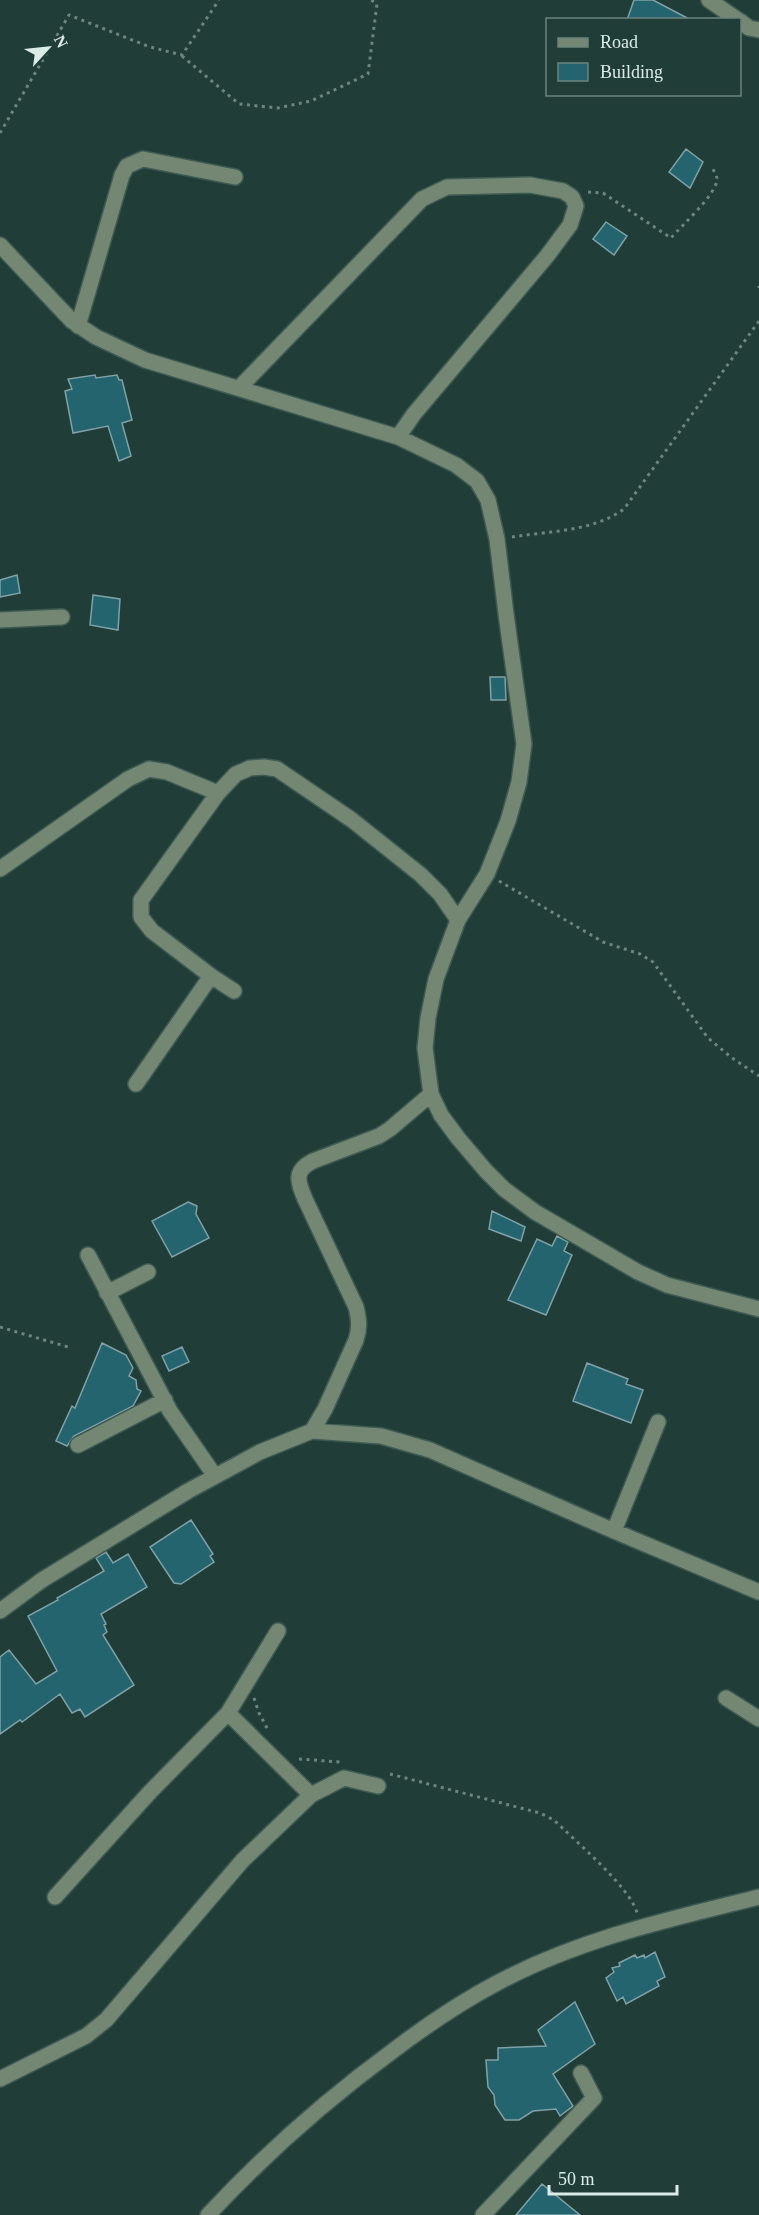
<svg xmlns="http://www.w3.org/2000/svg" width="759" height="2215" font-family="Georgia,serif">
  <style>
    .building { fill: #23646f; stroke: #80a1a7; stroke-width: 1.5 }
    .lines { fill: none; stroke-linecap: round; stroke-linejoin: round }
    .minor-casing { stroke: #3e5a53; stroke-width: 18 }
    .path { stroke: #6d857f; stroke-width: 3; stroke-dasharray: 3 4.5; stroke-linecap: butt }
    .minor { stroke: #738773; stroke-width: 15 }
  </style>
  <rect width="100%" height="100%" fill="#203e37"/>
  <path class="building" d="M634,0H653L691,20H627Z
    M686,149L703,162L690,188L669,172Z
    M606,222L627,236L614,255L593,239Z
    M95,375L96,378L117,375L119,380H122L132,420L122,423L131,456L119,461L108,426L73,433L65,391L72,389L68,379Z
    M17,575L20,593L0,597V580Z
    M93,595L120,599L118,630L90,625Z
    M490,677H505L506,700H491Z
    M188,1202L197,1206L196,1214L209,1238L172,1257L152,1221Z
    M492,1211L525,1227L521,1241L489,1229Z
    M557,1236L568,1242L564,1251L572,1255L546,1315L508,1300L537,1239L552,1246Z
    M102,1343L126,1355L133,1368L129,1376L136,1380L137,1389L141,1391L133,1406L74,1436L67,1446L56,1441L72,1406L75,1408Z
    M182,1347L189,1362L169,1371L162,1356Z
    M587,1363L628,1379L626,1384L643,1390L631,1423L573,1401Z
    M191,1520L213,1554L210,1556L214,1562L181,1584L174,1583L150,1547Z
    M106,1552L113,1563L128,1554L147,1587L101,1614L106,1624L104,1625L107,1632L103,1635L134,1685L85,1717L80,1709L72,1713L60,1694L22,1722L20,1720L0,1734V1657L9,1650L36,1684L57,1671L28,1616L58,1600L57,1598L104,1571L96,1558Z
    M655,1952L665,1977L657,1981L659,1986L626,2004L623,1997L617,2001L606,1978L614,1972L612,1968L620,1966L619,1963L635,1955L637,1958L644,1955L645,1958Z
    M575,2002L595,2044L553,2074L573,2106L560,2116L556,2109L533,2111L519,2120H505L495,2105L494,2095L488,2087L486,2060H498V2048L546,2046L538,2030Z
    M542,2184L580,2215H516Z"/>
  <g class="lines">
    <defs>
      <path id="minor" d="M709,0L738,20
        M740,21L749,28L759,30
        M0,245L72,321L96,337L145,360L398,437L456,465L477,481L488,500L497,539L506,614L524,744L519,782L508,821L487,874L458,920L436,979L428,1018L425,1048L431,1094L441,1115L458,1138L486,1171L504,1189L535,1212L638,1272L667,1285L759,1309
        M78,326L122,175L127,166L143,159L235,177
        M239,388L422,199L447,187L530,185L563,191L572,197L576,206L570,225L547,256L414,414L398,437
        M0,620L62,617
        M0,869L128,779L149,769L167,772L218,793
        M211,976L234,991
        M136,1084L211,976L152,931L141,917V900L218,793L236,774L250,768L264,767L277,769L352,820L421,875L440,894L458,920
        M88,1255L170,1411L215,1476
        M107,1293L148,1272
        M312,1431L325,1409L356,1340C360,1328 359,1319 356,1307L305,1199C298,1182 293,1171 313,1161L379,1136L390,1129L431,1094
        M78,1445L165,1400
        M614,1531L658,1422
        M0,1611L42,1580L188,1491L260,1452L312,1431L381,1436L430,1450L614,1531L759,1592
        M726,1698L759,1719
        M311,1795L344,1778L378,1786
        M55,1897L150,1792L228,1713L278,1631
        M0,2079L86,2036L106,2020L242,1861L311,1795L228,1713
        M208,2215C265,2154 327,2099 394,2050C427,2025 461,2002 497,1983C579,1939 670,1919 759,1897
        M483,2215L594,2098L581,2073"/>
    </defs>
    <use href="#minor" class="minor-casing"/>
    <path class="path" d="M182,56L239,104L278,108L311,101L368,74L377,4L371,0
      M0,133L69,15L150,47L182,55L219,0
      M588,192L603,193L671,238C682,225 715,196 717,180C717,174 714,171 711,167
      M759,286V288
      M512,537C549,531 592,532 624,509L759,321
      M499,881L603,942L640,954L653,962L708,1038L732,1058L759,1076
      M0,1327L68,1347
      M254,1698L259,1713L267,1728
      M299,1759L340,1762
      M390,1774L540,1813L554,1820C574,1840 631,1888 637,1913"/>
    <use href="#minor" class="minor"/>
  </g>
  <rect x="546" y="18" width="195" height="78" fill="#203e37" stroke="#6b847d" stroke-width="1.5"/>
  <rect x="558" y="38" width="30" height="9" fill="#738773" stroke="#6b847d" stroke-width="1.5"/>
  <text x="600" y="48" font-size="18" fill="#dbece7">Road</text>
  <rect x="558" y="63" width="30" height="18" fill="#23646f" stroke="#6b847d" stroke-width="1.5"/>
  <text x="600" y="78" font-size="18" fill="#dbece7">Building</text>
  <g transform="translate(48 48) rotate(63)" stroke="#203e37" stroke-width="4.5" paint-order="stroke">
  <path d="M0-4.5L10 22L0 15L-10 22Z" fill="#dbece7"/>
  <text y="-9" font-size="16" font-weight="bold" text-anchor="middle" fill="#dbece7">N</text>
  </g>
  <path d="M549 2185v9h128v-9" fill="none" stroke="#dbece7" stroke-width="3"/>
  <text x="558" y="2185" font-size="18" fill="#dbece7" stroke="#203e37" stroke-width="4.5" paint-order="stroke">50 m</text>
</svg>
